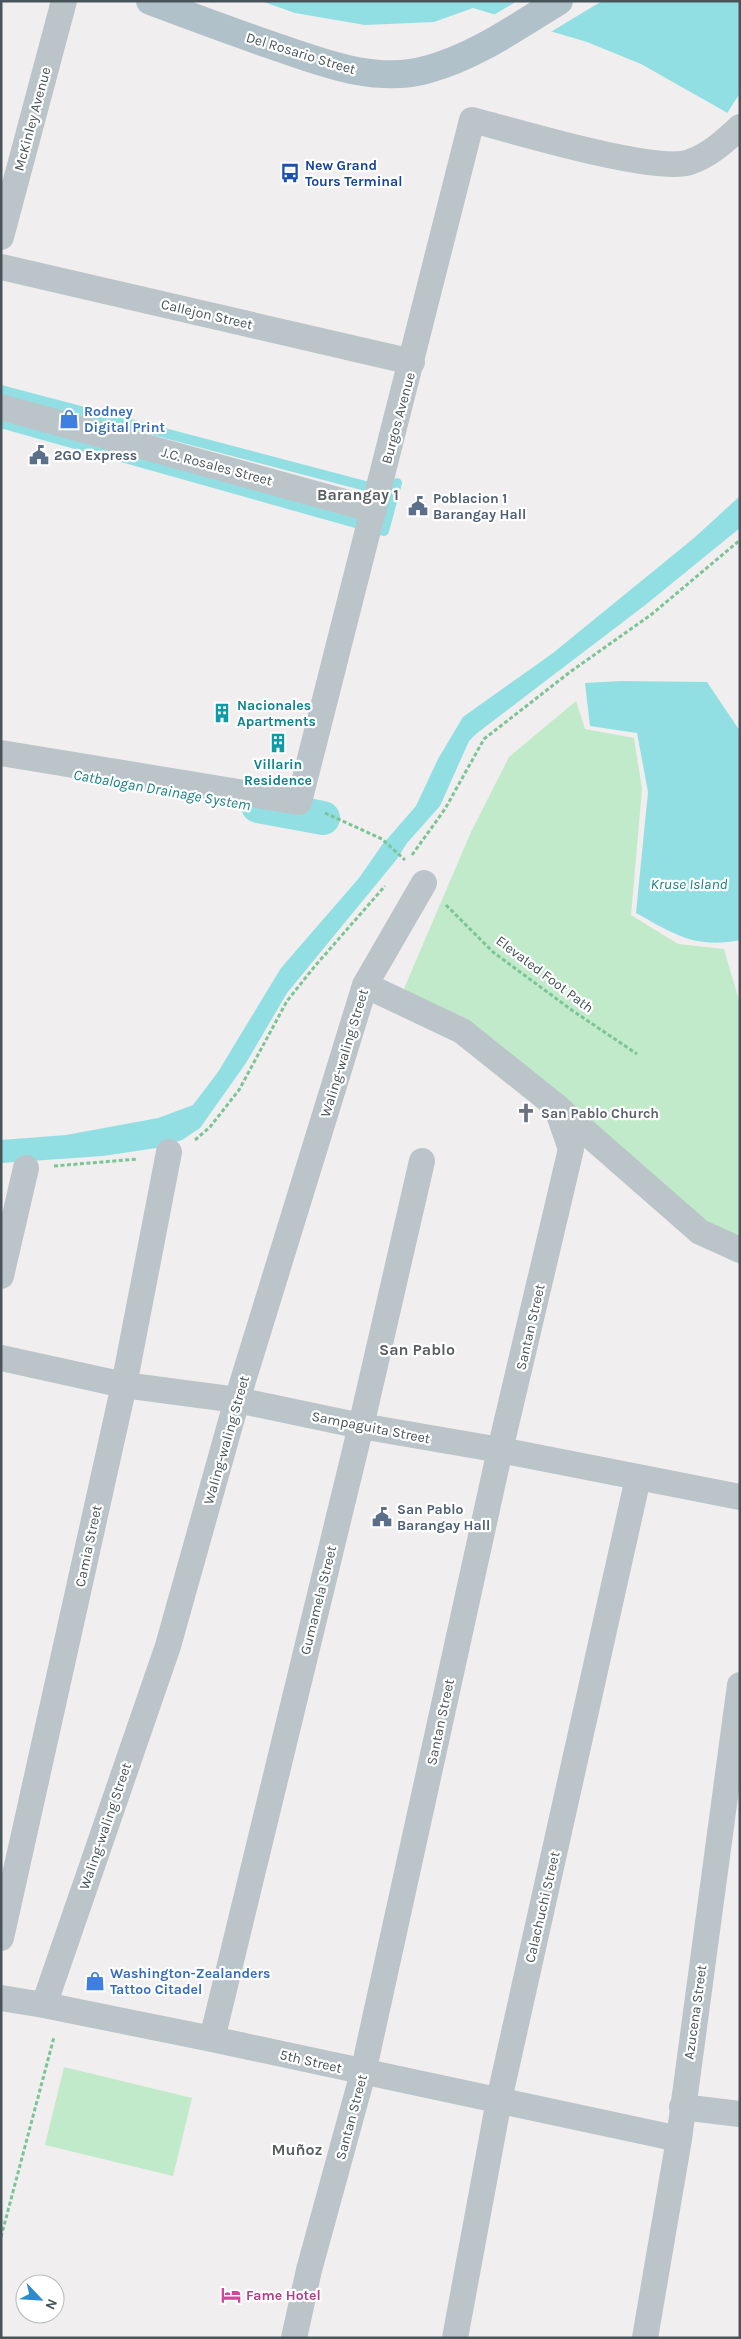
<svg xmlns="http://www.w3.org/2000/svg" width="741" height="2339" font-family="Karla,sans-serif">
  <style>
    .green { fill: #c0eac9 }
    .water { fill: #91dfe3 }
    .pier { fill: #f0eeee }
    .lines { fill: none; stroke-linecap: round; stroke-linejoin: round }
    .stream { stroke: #91dfe3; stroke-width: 10 }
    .canal { stroke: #91dfe3; stroke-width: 34 }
    .path { stroke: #7bc495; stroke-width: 3; stroke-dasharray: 4 2.5; stroke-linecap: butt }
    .street { stroke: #bac4c9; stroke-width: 26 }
    .primary { stroke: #b0c1ca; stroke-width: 28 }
    .labels { text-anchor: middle; stroke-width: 4.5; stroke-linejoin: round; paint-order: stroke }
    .street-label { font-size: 14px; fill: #485459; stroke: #fff }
    .transit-label { font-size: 14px; font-weight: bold; fill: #164399; stroke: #fff; text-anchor: start }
    .shop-label { font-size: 14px; font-weight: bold; fill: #366cbe; stroke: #fff; text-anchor: start }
    .service-label { font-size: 14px; font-weight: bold; fill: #4e5e75; stroke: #fff; text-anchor: start }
    .culture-label { font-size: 14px; font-weight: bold; fill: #0d838f; stroke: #fff; text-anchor: start }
    .worship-label { font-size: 14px; font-weight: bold; fill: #5b616d; stroke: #fff; text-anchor: start }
    .hotel-label { font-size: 14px; font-weight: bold; fill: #b23c85; stroke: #fff; text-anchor: start }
    .water-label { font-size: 15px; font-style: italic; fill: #198085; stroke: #fff }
    .quarter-label { font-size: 16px; font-weight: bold; fill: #5b5f62; stroke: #fff }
  </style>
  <rect width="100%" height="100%" fill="#f0eeee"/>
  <path class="green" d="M576,701L585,729L634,738L642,789L631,915L678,944L724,949L740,1004V1240L705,1223L403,991L471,832L509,757Z
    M64,2067L192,2098L173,2176L45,2145Z"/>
  <path class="water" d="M261,1H740V120L641,64L587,42L473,8L434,22L365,25L295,13Z
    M740,496V528L644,606L476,734L469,741L440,806L407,843L397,859L287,993L246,1063L200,1128L182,1140L156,1148L103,1156L1,1163V1140L66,1135L158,1118L193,1105L218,1072L281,968L359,878L382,845L416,806L438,759L463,717L553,653L694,538Z
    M621,681L707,682L740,731V940C695,949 674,934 636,913L648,792L637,733L590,726L585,683Z"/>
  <path class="pier" d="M517,1H602L549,33L492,16Z
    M740,93V122L726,115Z"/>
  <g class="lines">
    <path class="stream" d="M1,390L377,489
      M1,423L384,531L397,483"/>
    <path class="canal" d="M258,806L323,818"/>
    <path class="path" d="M325,813L382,839L405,860
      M412,855L445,809L484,739L570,672L652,614L740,540
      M446,905L493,952L573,1011L637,1054
      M195,1140L210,1127L239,1090L287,1001L315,966L385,886
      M54,1166L138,1159
      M1,2237L54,2037
      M60,2338V2337"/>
    <path class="street" d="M1,237L64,1
      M1,267L412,362
      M1,407L374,510
      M1,753L299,802L472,120C515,131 655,174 690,162C710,155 725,141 740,127
      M365,985L462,1031L556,1106L700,1232L740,1250
      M1,1276L26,1168
      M1,1358L124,1385L237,1400L361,1426L500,1450L740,1497
      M1,1938L124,1385L169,1152
      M1,1998L44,2005L212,2039L679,2139
      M44,2005L168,1646L237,1400L365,985L424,883
      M212,2039L361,1426L422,1161
      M682,2107L740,2114
      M294,2338L309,2270L363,2073L500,1450L571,1149L556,1106
      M455,2338L499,2100L638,1478
      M645,2338L679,2139L740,1685"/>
    <path class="primary" d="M150,1C190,16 230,31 271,45C321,62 376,85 429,69C476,56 518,26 559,1"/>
  </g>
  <defs>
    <symbol id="bus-bare" viewBox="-9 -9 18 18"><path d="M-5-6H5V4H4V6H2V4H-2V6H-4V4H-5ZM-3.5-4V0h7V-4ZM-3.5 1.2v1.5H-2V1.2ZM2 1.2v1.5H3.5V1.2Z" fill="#1a4fb4" stroke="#fff" stroke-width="2.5" paint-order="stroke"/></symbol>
    <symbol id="shop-bare" viewBox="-9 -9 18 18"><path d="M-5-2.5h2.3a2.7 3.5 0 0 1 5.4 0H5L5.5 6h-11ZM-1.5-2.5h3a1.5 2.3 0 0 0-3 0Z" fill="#3f7fe0" stroke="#fff" stroke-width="2.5" paint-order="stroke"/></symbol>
    <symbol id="civic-bare" viewBox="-9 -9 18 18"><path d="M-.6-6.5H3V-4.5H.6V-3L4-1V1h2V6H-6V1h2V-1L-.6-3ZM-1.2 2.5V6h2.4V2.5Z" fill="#5c6f8a" stroke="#fff" stroke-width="2.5" paint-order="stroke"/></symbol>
    <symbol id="building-bare" viewBox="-9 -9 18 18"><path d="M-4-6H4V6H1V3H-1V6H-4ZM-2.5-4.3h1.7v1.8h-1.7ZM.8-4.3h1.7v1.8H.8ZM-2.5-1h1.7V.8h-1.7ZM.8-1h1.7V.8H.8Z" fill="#0f9aa8" stroke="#fff" stroke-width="2.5" paint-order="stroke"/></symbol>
    <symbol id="church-bare" viewBox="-9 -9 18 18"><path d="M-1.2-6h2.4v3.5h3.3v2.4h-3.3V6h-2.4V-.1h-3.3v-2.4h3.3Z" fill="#6b7280" stroke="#fff" stroke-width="2.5" paint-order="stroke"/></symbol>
    <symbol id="hotel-bare" viewBox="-9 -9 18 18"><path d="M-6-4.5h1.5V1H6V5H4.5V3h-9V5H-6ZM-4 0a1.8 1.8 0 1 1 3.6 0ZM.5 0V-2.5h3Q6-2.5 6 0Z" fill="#d1479c" stroke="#fff" stroke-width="2.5" paint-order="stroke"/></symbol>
  </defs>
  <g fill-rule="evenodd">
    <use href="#bus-bare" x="276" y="159" width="28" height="28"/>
    <use href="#shop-bare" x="55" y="405" width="28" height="28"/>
    <use href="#civic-bare" x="25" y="441" width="28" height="28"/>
    <use href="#civic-bare" x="404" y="492" width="28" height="28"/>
    <use href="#building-bare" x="208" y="699" width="28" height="28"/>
    <use href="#building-bare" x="264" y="729" width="28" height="28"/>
    <use href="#church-bare" x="512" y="1099" width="28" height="28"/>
    <use href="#civic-bare" x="368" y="1503" width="28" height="28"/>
    <use href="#shop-bare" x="81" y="1967" width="28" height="28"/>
    <use href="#hotel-bare" x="217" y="2281" width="28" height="28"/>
  </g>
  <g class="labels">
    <g class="street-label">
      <text transform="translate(301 53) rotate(17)" y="5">Del Rosario Street</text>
      <text transform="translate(32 119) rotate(-75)" y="5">McKinley Avenue</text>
      <text transform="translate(207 314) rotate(13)" y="5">Callejon Street</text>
      <text transform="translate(398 418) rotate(-75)" y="5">Burgos Avenue</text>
      <text transform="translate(217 466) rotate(15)" y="5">J.C. Rosales Street</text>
      <text transform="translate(545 974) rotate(37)" y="5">Elevated Foot Path</text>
      <text transform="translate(344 1053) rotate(-73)" y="5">Waling-waling Street</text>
      <text transform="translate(530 1327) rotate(-77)" y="5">Santan Street</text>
      <text transform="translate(371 1427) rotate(11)" y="5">Sampaguita Street</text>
      <text transform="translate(226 1440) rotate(-74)" y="5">Waling-waling Street</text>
      <text transform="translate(88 1546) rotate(-78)" y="5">Camia Street</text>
      <text transform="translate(318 1600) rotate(-76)" y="5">Gumamela Street</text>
      <text transform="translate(440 1722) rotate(-78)" y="5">Santan Street</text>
      <text transform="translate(105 1826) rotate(-71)" y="5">Waling-waling Street</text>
      <text transform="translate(542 1907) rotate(-77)" y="5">Calachuchi Street</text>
      <text transform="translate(695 2012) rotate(-82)" y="5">Azucena Street</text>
      <text transform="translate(311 2061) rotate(13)" y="5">5th Street</text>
      <text transform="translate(351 2117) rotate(-75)" y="5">Santan Street</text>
    </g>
    <g class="transit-label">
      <text x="305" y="170">New Grand<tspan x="305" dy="16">Tours Terminal</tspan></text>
    </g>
    <g class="shop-label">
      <text x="84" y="416">Rodney<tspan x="84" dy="16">Digital Print</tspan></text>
      <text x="110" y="1978">Washington-Zealanders<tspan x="110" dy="16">Tattoo Citadel</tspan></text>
    </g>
    <g class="service-label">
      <text x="54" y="460">2GO Express</text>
      <text x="433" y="503">Poblacion 1<tspan x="433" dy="16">Barangay Hall</tspan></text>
      <text x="397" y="1514">San Pablo<tspan x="397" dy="16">Barangay Hall</tspan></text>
    </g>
    <g class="culture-label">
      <text x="237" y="710">Nacionales<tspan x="237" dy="16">Apartments</tspan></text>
      <text x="278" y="769" text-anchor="middle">Villarin<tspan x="278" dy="16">Residence</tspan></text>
    </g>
    <g class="worship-label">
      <text x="541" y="1118">San Pablo Church</text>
    </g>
    <g class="hotel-label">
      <text x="246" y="2300">Fame Hotel</text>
    </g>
    <g class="water-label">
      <text transform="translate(162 790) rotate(10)" y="5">Catbalogan Drainage System</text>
      <text x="689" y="889">Kruse Island</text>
    </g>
    <g class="quarter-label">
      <text x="358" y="500">Barangay 1</text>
      <text x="417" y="1355">San Pablo</text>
      <text x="297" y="2155">Muñoz</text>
    </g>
  </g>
  <rect width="741" height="2339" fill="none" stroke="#485459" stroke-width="5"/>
  <g transform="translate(40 2299) rotate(115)"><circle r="24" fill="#ffffff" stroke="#b6bbbd"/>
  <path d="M0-4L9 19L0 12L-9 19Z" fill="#2b8bcd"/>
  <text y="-8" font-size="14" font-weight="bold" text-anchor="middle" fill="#485459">N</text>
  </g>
</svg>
